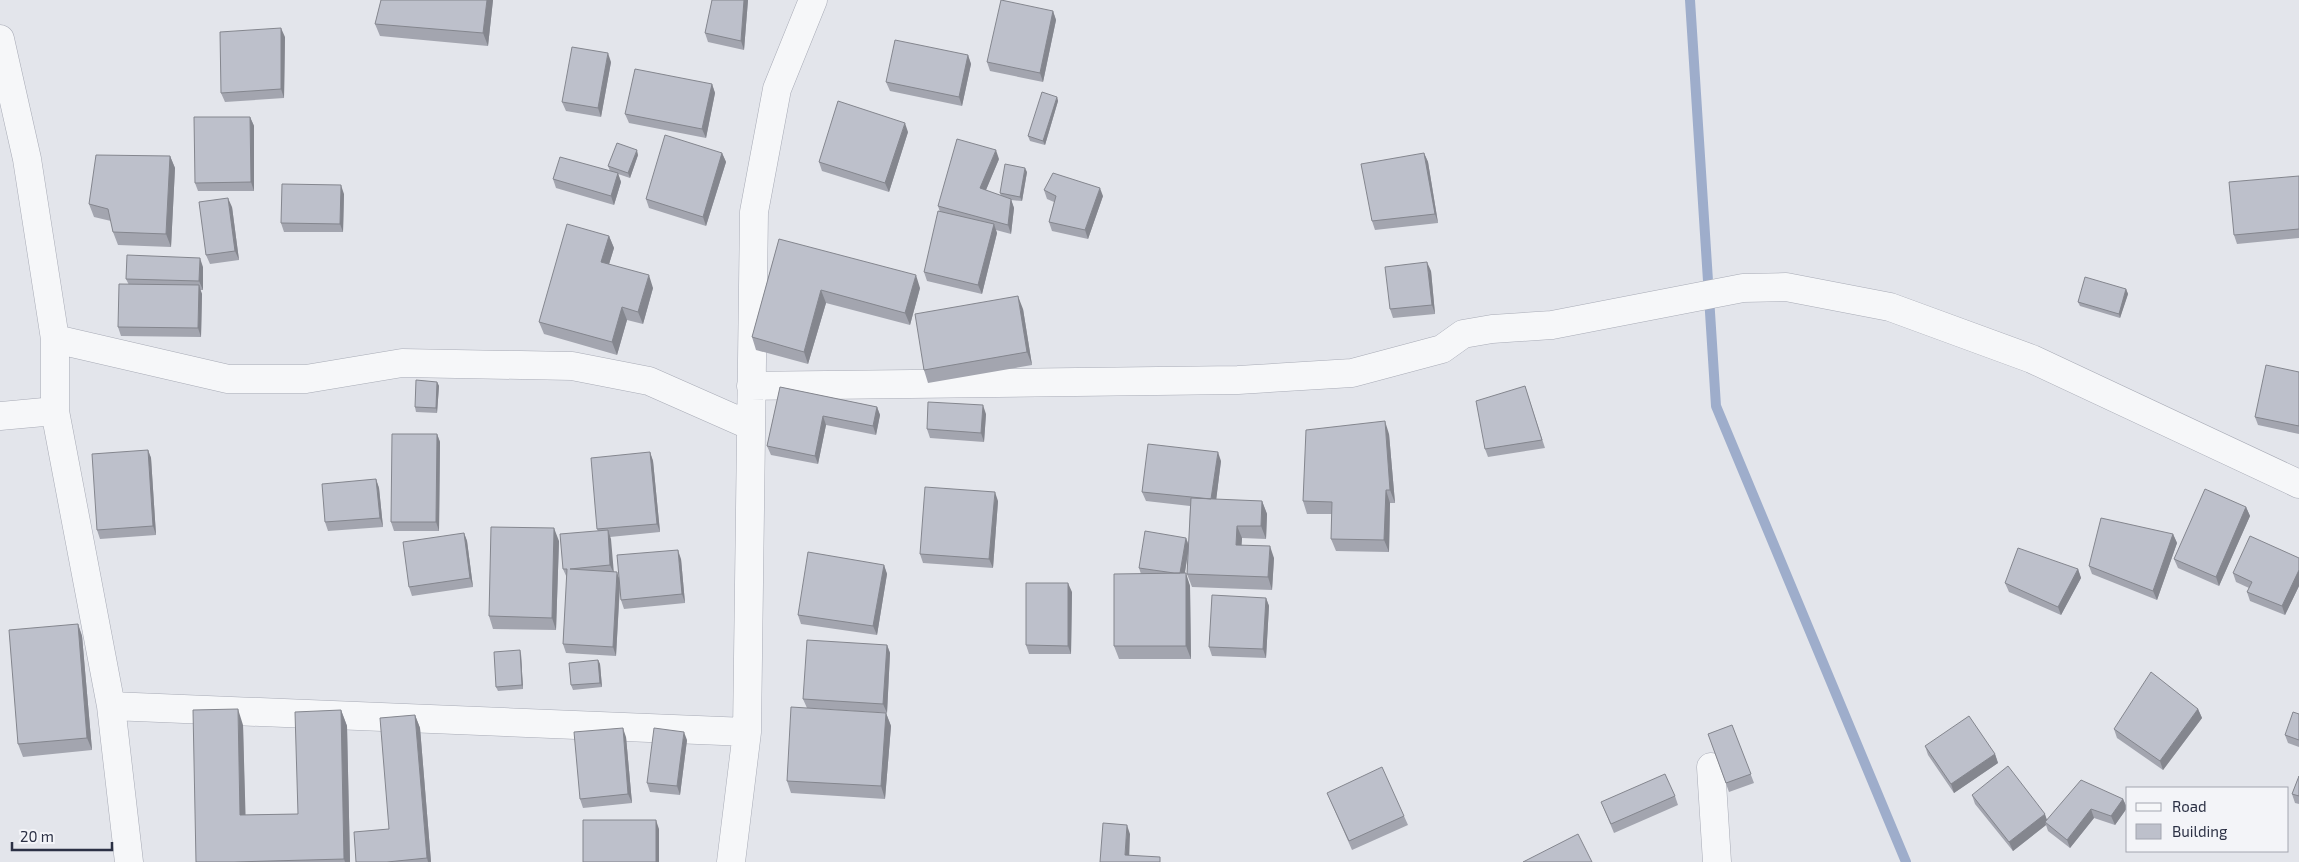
<svg xmlns="http://www.w3.org/2000/svg" width="2299" height="862" font-family="'Exo 2',sans-serif">
  <style>
    .lines { fill: none; stroke-linecap: round; stroke-linejoin: round }
    .stream { stroke: #9eadcb; stroke-width: 10 }
    .minor-casing { stroke: #a8abb6; stroke-width: 29 }
    .minor { stroke: #f6f7f9; stroke-width: 28 }
    .wall { fill: #a3a5af }
    .shaded-wall { fill: #84868e }
    .building { fill: #bdc0cb; stroke: #84868e }
  </style>
  <rect width="100%" height="100%" fill="#e3e5eb"/>
  <g class="lines">
    <path class="stream" d="M1690,0L1716,406L1906,862"/>
    <defs>
      <path id="minor" d="M0,39L27,159L55,339V411L111,706L129,862
        M55,339L228,379H306L402,363L572,366L649,381L751,426
        M751,386L1238,380L1352,373L1442,349L1463,334L1492,329L1552,325L1743,288L1786,287L1890,307L2032,359L2299,484
        M0,416L55,411
        M111,706L747,732
        M1711,767L1717,862
        M731,862L747,732L754,212L777,89L813,0"/>
    </defs>
    <use href="#minor" class="minor-casing"/>
    <use href="#minor" class="minor"/>
  </g>
  <path class="wall" d="M381,0H493L488,46L380,36L375,24Z
    M712,0H748L744,50L708,42L705,33Z
    M1053,11L1056,20L1043,82L990,71L987,62Z
    M285,37L284,98L225,102L221,93Z
    M968,55L971,64L962,106L890,91L886,82Z
    M611,62L601,117L566,111L562,102Z
    M712,84L715,93L706,138L629,123L625,114Z
    M1057,97L1058,101L1045,145L1030,141L1028,136Z
    M250,117L254,126V191H198L195,183Z
    M908,132L889,192L822,171L819,162Z
    M722,153L726,162L706,226L649,208L646,199Z
    M1424,153L1428,162L1438,223L1375,230L1372,221Z
    M638,155L630,178L618,174L621,182L614,205L556,188L553,179L610,171L608,166Z
    M170,156L175,168L171,247L118,245L113,232L111,221L94,217L89,204Z
    M999,159L986,190L1001,196L1000,193L1027,172L1022,201L1011,200L1014,208L1011,234L996,230L997,233L982,294L927,281L924,272L940,212L938,206Z
    M2299,176V238L2237,244L2234,235Z
    M1044,190L1103,196L1088,239L1052,231L1049,222L1054,202L1047,199Z
    M344,194L343,232H284L281,223Z
    M232,207L239,260L210,264L206,255Z
    M609,236L614,248L609,264L653,288L643,324L627,320L617,355L544,334L539,322Z
    M779,239L920,288L910,325L826,303L808,364L756,350L752,337Z
    M203,267V290H200L202,294L201,337L121,336L118,327L129,285L126,279Z
    M1431,271L1435,314L1393,318L1390,309Z
    M2126,289L2128,294L2120,318L2080,306L2078,302Z
    M1023,309L1032,365L928,383L924,370Z
    M2299,372V434L2258,425L2255,417Z
    M437,382L439,386L437,413L416,412L415,407Z
    M1525,386L1545,448L1488,457L1485,449Z
    M780,387L877,407L880,415L876,435L826,425L818,464L771,455L767,446Z
    M986,414L984,442L930,438L927,429Z
    M437,434L440,442L439,531H394L391,522Z
    M1389,434L1395,503H1390L1389,552L1336,551L1331,539L1332,514H1307L1303,501Z
    M148,450L151,458L156,535L100,539L97,530Z
    M650,452L653,461L660,532L610,537L613,572L619,578L681,559L685,603L624,609L621,600L620,587L616,656L566,653L563,644L567,578L563,569L598,531L597,529Z
    M1221,461L1216,500L1262,501L1267,514L1266,539L1242,538L1241,545L1274,558L1272,590L1192,587L1187,574L1188,552L1185,573L1190,586L1191,659H1119L1114,646L1141,574L1139,568L1186,538L1189,545L1190,506L1146,501L1142,492Z
    M376,479L379,488L383,527L328,531L325,522Z
    M998,501L993,568L923,563L920,554Z
    M2246,507L2250,516L2219,586L2178,568L2174,559Z
    M464,533L467,541L473,587L412,596L409,587Z
    M2173,534L2177,543L2157,600L2092,574L2089,566Z
    M559,541L556,630L493,629L489,616Z
    M2299,558V586L2285,615L2250,601L2247,592L2249,588L2236,582L2233,573Z
    M884,565L887,574L877,635L801,624L798,615Z
    M2078,569L2081,578L2061,615L2009,592L2005,583Z
    M1072,592L1071,654H1029L1026,645Z
    M1266,598L1269,606L1266,658L1212,656L1209,647Z
    M78,624L82,636L92,750L23,757L18,744Z
    M887,645L890,653L887,713L807,708L803,699Z
    M521,654L523,689L498,691L496,687Z
    M598,660L600,664L602,687L573,690L571,685Z
    M2198,709L2202,718L2163,770L2117,738L2114,729Z
    M341,710L347,726L350,862H196L243,725L245,815L298,814Z
    M886,713L891,726L885,799L791,793L787,781Z
    M2299,714V747L2288,743L2285,735Z
    M415,715L420,728L431,862H356L389,829Z
    M1732,725L1754,783L1729,792L1708,734Z
    M626,737L632,803L583,808L580,799Z
    M687,740L680,795L650,792L647,783Z
    M1925,746L1995,754L1998,763L1954,793L1928,755Z
    M2299,776V804L2295,803L2292,794Z
    M1327,793L1404,816L1408,825L1352,850Z
    M1972,795L2047,819L2123,799L2127,808L2115,825L2094,818L2070,848L2048,831L2046,825L2013,851L1975,804Z
    M1675,796L1678,805L1614,833L1601,802Z"/>
  <path class="shaded-wall" d="M487,0H493L488,46L483,33Z
    M744,0H748L744,50L741,41Z
    M1053,11L1056,20L1043,82L1040,73Z
    M281,28L285,37L284,98L281,89Z
    M608,53L611,62L601,117L598,108Z
    M968,55L971,64L962,106L959,97Z
    M712,84L715,93L706,138L702,129Z
    M1057,97L1058,101L1045,145L1043,141Z
    M250,117L254,126V191L251,182Z
    M905,123L908,132L889,192L885,183Z
    M637,150L638,155L630,178L628,173Z
    M996,150L999,159L983,197L980,188Z
    M722,153L726,162L706,226L703,217Z
    M1424,153L1428,162L1438,223L1435,214Z
    M170,156L175,168L171,247L166,234Z
    M1025,168L1027,172L1022,201L1020,197Z
    M618,173L621,182L614,205L611,196Z
    M341,185L344,194L343,232L340,224Z
    M1100,188L1103,196L1088,239L1085,230Z
    M228,198L232,207L239,260L235,251Z
    M1011,199L1014,208L1011,234L1008,225Z
    M994,224L997,233L982,294L978,285Z
    M609,236L614,248L606,274L601,262Z
    M200,258L203,267V290L199,281Z
    M1427,262L1431,271L1435,314L1432,305Z
    M649,275L653,288L643,324L638,312Z
    M916,275L920,288L910,325L905,313Z
    M199,285L202,294L201,337L198,328Z
    M2126,289L2128,294L2120,318L2119,314Z
    M821,290L826,303L808,364L804,352Z
    M1018,296L1023,309L1032,365L1027,352Z
    M622,307L627,320L617,355L612,342Z
    M437,382L439,386L437,413L436,408Z
    M983,405L986,414L984,442L981,433Z
    M877,407L880,415L876,435L873,426Z
    M823,416L826,425L818,464L815,456Z
    M1385,421L1389,434L1395,503L1390,490Z
    M437,434L440,442L439,531L436,522Z
    M148,450L151,458L156,535L153,526Z
    M650,452L653,461L660,532L657,524Z
    M1218,452L1221,461L1215,509L1211,500Z
    M376,479L379,488L383,527L380,518Z
    M1386,490L1390,503L1389,552L1384,540Z
    M995,492L998,501L993,568L989,559Z
    M1262,501L1267,514L1266,539L1261,526Z
    M2246,507L2250,516L2219,586L2216,577Z
    M1237,526L1242,538L1241,557L1236,545Z
    M554,528L559,541L556,630L552,618Z
    M608,530L611,539L614,574L610,565Z
    M464,533L467,541L473,587L470,578Z
    M2173,534L2177,543L2157,600L2153,591Z
    M1186,538L1189,547L1183,583L1180,574Z
    M1270,546L1274,558L1272,590L1268,577Z
    M678,550L681,559L685,603L682,594Z
    M884,565L887,574L877,635L873,626Z
    M2078,569L2081,578L2061,615L2058,607Z
    M2299,570V586L2285,615L2282,606Z
    M617,572L620,581L616,656L613,647Z
    M1186,573L1190,586L1191,659L1186,646Z
    M1068,583L1072,592L1071,654L1068,646Z
    M1266,598L1269,606L1266,658L1263,649Z
    M78,624L82,636L92,750L87,738Z
    M887,645L890,653L887,713L883,704Z
    M520,650L521,654L523,689L522,685Z
    M598,660L600,664L602,687L600,683Z
    M238,709L243,725L246,831L240,815Z
    M2198,709L2202,718L2163,770L2160,761Z
    M341,710L347,726L350,862H345L344,859Z
    M886,713L891,726L885,799L881,786Z
    M415,715L420,728L431,862H428L427,858Z
    M623,728L626,737L632,803L628,794Z
    M684,732L687,740L680,795L677,786Z
    M1995,754L1998,763L1954,793L1951,784Z
    M2123,799L2127,808L2115,825L2111,816Z
    M2091,809L2094,818L2070,848L2067,840Z
    M2045,814L2048,823L2045,822L2046,825L2013,851L2009,842Z
    M656,820L659,829V862H656Z
    M1127,825L1130,834L1129,862L1125,855Z"/>
  <path class="building" d="M381,0H487L483,33L375,24Z
    M712,0H744L741,41L705,33Z
    M1001,0L1053,11L1040,73L987,62Z
    M281,28V89L221,93L220,32Z
    M895,40L968,55L959,97L886,82Z
    M572,47L608,53L598,108L562,102Z
    M635,69L712,84L702,129L625,114Z
    M1042,92L1057,97L1043,141L1028,136Z
    M838,101L905,123L885,183L819,162Z
    M194,117H250L251,182L195,183Z
    M665,135L722,153L703,217L646,199Z
    M957,139L996,150L980,188L1011,199L1008,225L938,206Z
    M617,143L637,150L628,173L608,166Z
    M1424,153L1435,214L1372,221L1361,164Z
    M96,155L170,156L166,234L113,232L108,209L89,204Z
    M560,157L618,173L611,196L553,179Z
    M1005,164L1025,168L1020,197L1000,193Z
    M1053,173L1100,188L1085,230L1049,222L1056,196L1044,190Z
    M2299,176V229L2234,235L2229,182Z
    M282,184L341,185L340,224L281,223Z
    M228,198L235,251L206,255L199,202Z
    M938,211L994,224L978,285L924,272Z
    M567,224L609,236L601,262L649,275L638,312L622,307L612,342L539,322Z
    M779,239L916,275L905,313L821,290L804,352L752,337Z
    M127,255L200,258L199,281L126,279Z
    M1427,262L1432,305L1390,309L1385,267Z
    M2085,277L2126,289L2119,314L2078,302Z
    M119,284L199,285L198,328L118,327Z
    M1018,296L1027,352L924,370L915,314Z
    M2266,365L2299,372V426L2255,417Z
    M416,380L437,382L436,408L415,407Z
    M1525,386L1542,440L1485,449L1476,401Z
    M780,387L877,407L873,426L823,416L815,456L767,446Z
    M928,402L983,405L981,433L927,429Z
    M1385,421L1390,490H1386L1384,540L1331,539L1332,502L1303,501L1306,430Z
    M392,434H437L436,522H391Z
    M1148,444L1218,452L1211,499L1142,492Z
    M148,450L153,526L97,530L92,454Z
    M650,452L657,524L597,529L591,458Z
    M376,479L380,518L325,522L322,484Z
    M925,487L995,492L989,559L920,554Z
    M2205,489L2246,507L2216,577L2174,559Z
    M1191,498L1262,501L1261,526H1237L1236,545L1270,546L1268,577L1187,574Z
    M2101,518L2173,534L2153,591L2089,566Z
    M491,527L554,528L552,618L489,616Z
    M608,530L610,565L570,569L617,572L613,647L563,644L567,569H563L560,534Z
    M1145,531L1186,538L1180,573H1174L1139,568Z
    M464,533L470,578L409,587L403,542Z
    M2250,536L2299,558V570L2282,606L2247,592L2252,582L2233,573Z
    M2018,548L2078,569L2058,607L2005,583Z
    M678,550L682,594L621,600L617,555Z
    M808,552L884,565L873,626L798,615Z
    M1186,573V646H1114V574Z
    M1026,583H1068V646L1026,645Z
    M1212,595L1266,598L1263,649L1209,647Z
    M78,624L87,738L18,744L9,630Z
    M807,640L887,645L883,704L803,699Z
    M520,650L522,685L496,687L494,652Z
    M598,660L600,683L571,685L569,663Z
    M2151,672L2198,709L2160,761L2114,729Z
    M791,707L886,713L881,786L787,781Z
    M238,709L240,815L298,814L295,712L341,710L344,859L234,862H196L193,710Z
    M2293,712L2299,714V740L2285,735Z
    M415,715L427,858L387,862H356L354,832L389,829L380,718Z
    M1969,716L1995,754L1951,784L1925,746Z
    M1732,725L1751,774L1726,783L1708,734Z
    M623,728L628,794L580,799L574,732Z
    M654,728L684,732L677,786L647,783Z
    M2008,766L2045,814L2009,842L1972,795Z
    M1382,767L1404,816L1349,841L1327,793Z
    M1665,774L1675,796L1611,824L1601,802Z
    M2299,776V796L2292,794Z
    M2081,780L2123,799L2111,816L2091,809L2067,840L2045,822Z
    M583,820H656V862H583Z
    M1103,823L1127,825L1125,855L1160,857V862H1100Z
    M1578,834L1592,862H1523Z"/>
  <rect x="2126" y="787" width="162" height="65" fill="#f3f4f8" stroke="#a3a6b0"/>
  <rect x="2136" y="803" width="25" height="8" fill="#f6f7f9" stroke="#a3a6b0"/>
  <text x="2172" y="812" font-size="15" fill="#2b3044">Road</text>
  <rect x="2136" y="824" width="25" height="15" fill="#bdc0cb" stroke="#a3a6b0"/>
  <text x="2172" y="837" font-size="15" fill="#2b3044">Building</text>
  <path d="M12 842v8h100v-8" fill="none" stroke="#2b3044" stroke-width="2.5"/>
  <text x="20" y="842" font-size="15" fill="#2b3044" stroke="#f3f4f8" stroke-width="4" paint-order="stroke">20 m</text>
</svg>
